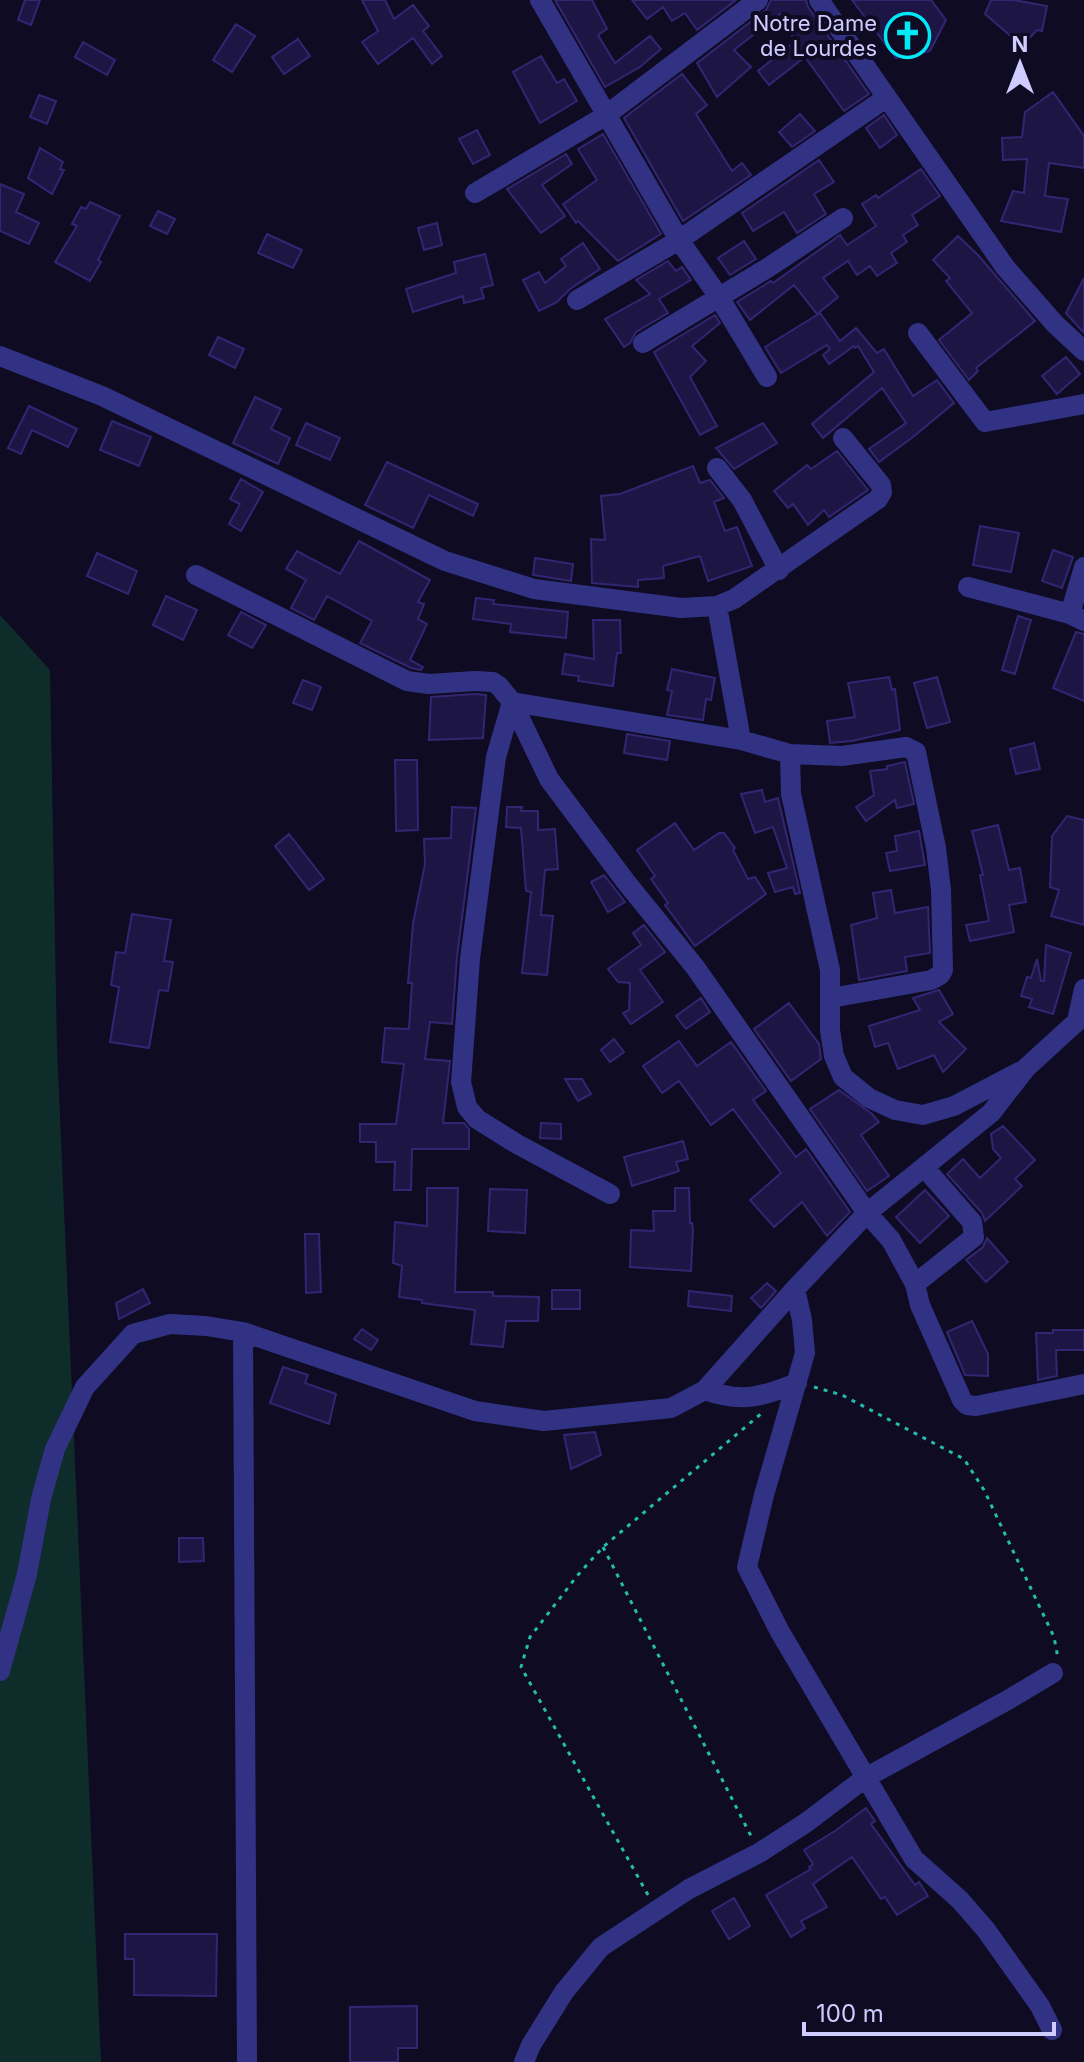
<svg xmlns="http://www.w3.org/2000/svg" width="1084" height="2062" font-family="Inter,sans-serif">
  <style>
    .green { fill: #0e2d2a }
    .building { fill: #1d1645; stroke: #322673; stroke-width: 2 }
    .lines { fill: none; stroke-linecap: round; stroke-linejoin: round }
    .path { stroke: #23bcad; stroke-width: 3; stroke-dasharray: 4 6; stroke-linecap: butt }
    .minor { stroke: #323285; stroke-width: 20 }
    .labels { text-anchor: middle; stroke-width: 8; stroke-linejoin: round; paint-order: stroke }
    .poi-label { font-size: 22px; fill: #d0ccff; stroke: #0e0b22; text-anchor: end }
  </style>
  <rect width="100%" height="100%" fill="#0e0b22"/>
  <path class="green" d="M0,615L50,670L57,1048L101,2062H0Z"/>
  <path class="building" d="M25,0H40L31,25L18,20Z
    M362,0H385L394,19L413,5L429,26L423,31L442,56L432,64L413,38L378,64L362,42L378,31Z
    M555,0H592L607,29L598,35L615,63L650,36L661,49L640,67L605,87Z
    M632,0H736L697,30L685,13L672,21L663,7L647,19Z
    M771,0H806L808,7L869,94L844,111L805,57L769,85L758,71L795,41L780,14L734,50L751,67L717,97L697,63L766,10Z
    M852,0H931L946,20L930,51L896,58Z
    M991,0H1014L1047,6L1042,31L1037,30L1022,46L985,14Z
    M236,24L255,36L232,72L213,60Z
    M298,39L310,56L284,74L272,57Z
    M83,42L115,60L107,75L75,57Z
    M541,56L557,83L564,79L577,101L540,123L513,72Z
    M682,74L707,105L696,114L732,171L742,163L751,175L683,221L624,118Z
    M1053,92L1084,136V168L1049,163L1045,196L1068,199L1061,232L1001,221L1013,191L1024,193L1027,159L1003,160L1002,138L1022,137L1025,112Z
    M39,95L56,101L47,124L30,117Z
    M800,114L815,131L792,147L779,132Z
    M884,115L897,135L880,148L866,128Z
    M477,130L490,155L473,164L459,139Z
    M603,134L661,234L618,261L578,221L576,223L563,204L597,180L578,149Z
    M40,148L63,162L60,169L64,170L52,194L28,178Z
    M566,154L572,164L542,185L565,216L541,233L507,189Z
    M819,160L834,182L814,194L826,214L797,233L784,212L753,231L742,213Z
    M921,169L940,196L912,215L918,225L903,235L907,242L891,253L897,263L877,276L870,266L857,275L848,261L823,278L838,297L817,314L794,285L750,320L737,302L771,281L773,283L840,235L847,245L876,226L862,204L876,195L878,198Z
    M0,184L24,194L16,212L39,223L29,244L0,231Z
    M90,202L120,216L98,260L101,262L90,281L55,262L77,226L72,224L81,207L86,209Z
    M158,211L175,219L167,234L150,226Z
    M437,223L442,245L424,250L418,228Z
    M267,234L302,250L293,268L258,253Z
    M958,236L978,255L1035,321L976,368L978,371L969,380L939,340L972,313L946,281L950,278L933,260Z
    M744,241L756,259L730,275L718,258Z
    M583,243L600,269L570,289L557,302L539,311L523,280L539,272L545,283L566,266L561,259Z
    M485,254L493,285L481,288L484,298L464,303L463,296L413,312L406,289L456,273L454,262Z
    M668,261L676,271L682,267L691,280L659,299L668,313L636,332L630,343L624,347L605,319L650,294L636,280Z
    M1084,278V333L1066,313Z
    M820,313L840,341L856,328L877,353L884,349L913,396L937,380L954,403L913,437L879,462L869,449L906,423L882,388L823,438L812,424L874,372L858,346L855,348L854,346L829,364L823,355L830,349L827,345L781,373L765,347Z
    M715,315L720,323L692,346L706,361L690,377L717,426L700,435L654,352Z
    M218,337L244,349L235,368L209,355Z
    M1066,357L1080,374L1057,394L1042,376Z
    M255,397L281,409L271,429L290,438L278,464L233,443Z
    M29,406L77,429L68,447L32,430L21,454L8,448Z
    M112,421L151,437L139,466L100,450Z
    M306,423L340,438L330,460L296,445Z
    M763,423L777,443L734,469L716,448Z
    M837,451L868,490L829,517L824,510L808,525L793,504L788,508L774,491L807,465L811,469Z
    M387,462L478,504L473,516L429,495L413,528L365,505Z
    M693,466L700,483L710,480L724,498L714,502L725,531L737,527L752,566L708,581L700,556L663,566L664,578L638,580V587L592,583L591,539L605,540L601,496L620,494Z
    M241,479L263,492L241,531L229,524L240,504L230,499Z
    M980,526L1019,533L1011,572L973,565Z
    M359,541L430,580L418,602L424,604L418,619L427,624L410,660L423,667L421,670L411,668L360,643L372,621L327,596L314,620L291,608L306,580L286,569L297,551L340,574Z
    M1053,550L1073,557L1062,588L1042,581Z
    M97,553L137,571L128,594L87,576Z
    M535,558L573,564L571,581L533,575Z
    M166,596L197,610L183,640L153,625Z
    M476,598L494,600L493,604L568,612L566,638L510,632L511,624L473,619Z
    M241,612L266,625L252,648L228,635Z
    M1018,616L1031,620L1015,674L1002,670Z
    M593,620H620L621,653H617L613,686L578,681L579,676L562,674L565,654L594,659Z
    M1076,632L1084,634V701L1053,688Z
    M672,669L715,678L711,700L706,699L703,720L667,715L672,691L667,690Z
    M889,677L892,690L895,689L900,730L852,741L830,743L827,721L855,717L848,683Z
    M937,677L950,722L927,728L914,683Z
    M303,680L321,687L312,710L293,703Z
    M475,694L486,695L483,738L429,740L431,697Z
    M627,734L670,741L667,760L624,753Z
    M1034,743L1040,769L1016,774L1010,749Z
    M395,760H417L418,830L396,831Z
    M905,762L914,804L897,808L895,800L866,821L856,807L874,795L870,771L887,769V766Z
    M762,790L765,802L778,798L800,893L795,894L793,887L775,892L768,873L787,868L773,827L755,833L741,794Z
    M452,807L476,808L457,957L452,1024L430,1022L425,1059L450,1061L443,1123H464L469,1129V1149H412L411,1190H394L395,1162H376V1142H360V1124H396L404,1064L382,1062L385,1028L409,1029L412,983H408L413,924L425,864L424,839L451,838Z
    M507,807H522L521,811H538V830L555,829L558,869L545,870L541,915L553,916L547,975L522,973L531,892L526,891L521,828L506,827Z
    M1067,816L1084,820V925L1051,916L1059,890L1050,887L1052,836Z
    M675,823L694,850L719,833H724L735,848L733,850L748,879L755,877L766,894L695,946L665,905L668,903L651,879L655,876L637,850Z
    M998,825L1009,870L1020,868L1026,902L1009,905L1014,932L970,941L966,925L989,921L980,875H983L972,831Z
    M919,831L925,865L890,871L886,853L897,851L895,836Z
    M289,834L324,879L309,890L275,846Z
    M604,875L625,902L608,912L591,882Z
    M891,890L895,913L928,907L930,953L905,957L907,971L859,980L851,925L877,918L873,893Z
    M132,914L171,920L164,961L173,962L168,991L159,990L149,1048L110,1042L119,987L111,985L116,952L125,953Z
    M644,925L665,952L640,970L663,1002L631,1024L623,1013L629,1010L630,983L618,982L608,969L641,945L633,933Z
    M1046,945L1071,953L1053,1014L1029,1007L1032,999L1021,996L1027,977L1031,978L1037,959L1041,981H1044Z
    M939,990L953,1014L939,1022L966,1049L943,1072L934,1055L898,1069L888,1043L875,1047L869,1026L920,1010L913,998Z
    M701,998L710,1012L686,1029L676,1016Z
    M789,1003L819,1044L821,1059L791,1081L754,1029Z
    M614,1039L624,1052L610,1062L601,1050Z
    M679,1041L697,1066L731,1042L766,1091L753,1100L796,1157L806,1149L850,1212L827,1236L802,1202L774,1227L750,1200L781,1173L733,1109L711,1125L679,1081L662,1093L643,1066Z
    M565,1079H582L591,1094L578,1101Z
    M839,1090L872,1114L879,1122L861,1135L889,1176L867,1191L810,1109Z
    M541,1123L561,1124V1139L540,1138Z
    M1003,1126L1035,1160L1015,1179L1022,1186L985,1221L982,1213L947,1174L963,1159L980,1178L1001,1158L993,1149L991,1134Z
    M683,1141L688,1159L676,1162L679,1171L632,1186L624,1157Z
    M427,1188H458L455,1292H493V1296L539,1297L538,1321H506L503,1347L471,1344L475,1310L422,1303V1300L399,1297L402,1266L393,1263L395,1222L427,1226Z
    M675,1188H689L690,1223H692L693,1231L691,1271L630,1267L631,1230L654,1231L653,1211H675Z
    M490,1189L527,1190L525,1233L488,1231Z
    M925,1190L949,1216L920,1243L896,1217Z
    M305,1234H319L321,1292L306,1293Z
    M987,1238L1008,1262L986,1282L966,1260L983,1247Z
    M767,1283L776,1291L761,1308L751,1298Z
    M143,1289L150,1303L119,1319L116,1303Z
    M552,1290H580V1309H552Z
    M689,1291L732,1296L731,1311L688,1306Z
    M972,1321L988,1354V1376L965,1375L947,1332Z
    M362,1329L378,1340L371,1350L354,1339Z
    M1053,1330H1084V1350H1056L1057,1376L1038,1380L1036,1333H1053Z
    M283,1367L308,1375L305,1383L336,1394L329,1424L270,1403Z
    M595,1432L601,1455L571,1469L564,1435Z
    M179,1538H203L204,1561L179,1562Z
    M866,1808L875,1821L871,1824L915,1885L919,1882L928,1896L897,1915L885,1897L881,1899L852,1857L813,1884L827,1907L801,1921L805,1928L791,1937L766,1895L811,1869L809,1867L813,1864L804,1850L835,1831Z
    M734,1898L750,1926L729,1939L712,1911Z
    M125,1934H217L216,1996L134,1995V1959H125Z
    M417,2006V2048H398V2062H350V2007Z"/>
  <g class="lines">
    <path class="path" d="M814,1387L842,1395L964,1459L984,1490L1054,1637L1058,1658
      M603,1547L751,1836
      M648,1895L521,1667L530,1637L577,1576L603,1547L762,1413"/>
    <path class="minor" d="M540,0L679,240L719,297L767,377
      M819,0L1005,267L1055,324L1084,351
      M475,193L605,116L758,0
      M577,300L679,240L886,98
      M918,333L985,422L1084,404
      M643,343L769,267L843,218
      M0,356L102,396L445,561L534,589L681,608L717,606L734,599L878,499L882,492L881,485L843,438
      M717,468L742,500L779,570
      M1084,567L1070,614L1084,621
      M196,575L407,681L429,684L475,681L493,682L499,686L512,702L549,779L626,882L695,967L867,1213L891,1240L915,1284L920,1305L962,1400L967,1405L976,1406L1084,1384
      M968,587L1070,614
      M717,606L741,740
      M512,702L741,740L790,754L842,756L906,747L916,752L936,848L941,890L943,970L940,975L931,980L831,998
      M512,702L496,757L470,959L461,1082L467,1107L477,1119L517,1144L610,1194
      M790,754L791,794L830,970V1030L834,1056L843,1077L869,1098L895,1110L923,1115L954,1106L1019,1072
      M1077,1021L1084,989
      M915,1284L974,1237L972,1222L924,1167
      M795,1289L802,1320L805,1353L764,1495L747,1567L780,1632L914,1859L960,1900L986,1930L1040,2006L1052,2030
      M243,1332L247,2062
      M705,1390C741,1403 762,1397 797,1383
      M0,1671L27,1574L41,1499L55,1449L85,1387L133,1334L170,1324L206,1326L243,1332L475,1411L544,1421L671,1408L705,1390L795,1289L867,1213L991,1113L1026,1068L1084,1015
      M524,2062L531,2045L564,1992L601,1947L689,1889L759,1853L807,1822L865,1778L1006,1701L1053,1673"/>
  </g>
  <defs>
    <symbol id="church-ring" viewBox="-11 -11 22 22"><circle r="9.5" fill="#0e0b22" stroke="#00e9f7" stroke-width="1.5"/><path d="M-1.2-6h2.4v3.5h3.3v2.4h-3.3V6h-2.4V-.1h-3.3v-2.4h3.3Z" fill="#00e9f7"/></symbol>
  </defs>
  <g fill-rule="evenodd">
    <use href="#church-ring" x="882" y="10" width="51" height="51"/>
  </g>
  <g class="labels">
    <g class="poi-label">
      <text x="877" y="31">Notre Dame<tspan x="877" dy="25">de Lourdes</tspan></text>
    </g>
  </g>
  <g transform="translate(1020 64)" stroke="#0e0b22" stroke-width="6" paint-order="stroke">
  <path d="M0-6L14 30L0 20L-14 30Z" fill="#d0ccff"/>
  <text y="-12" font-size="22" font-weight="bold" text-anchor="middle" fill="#d0ccff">N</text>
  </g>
  <path d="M804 2022v12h250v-12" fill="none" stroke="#d0ccff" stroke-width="4"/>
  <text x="816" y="2022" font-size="24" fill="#d0ccff" stroke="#0e0b22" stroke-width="6" paint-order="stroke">100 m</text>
</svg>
